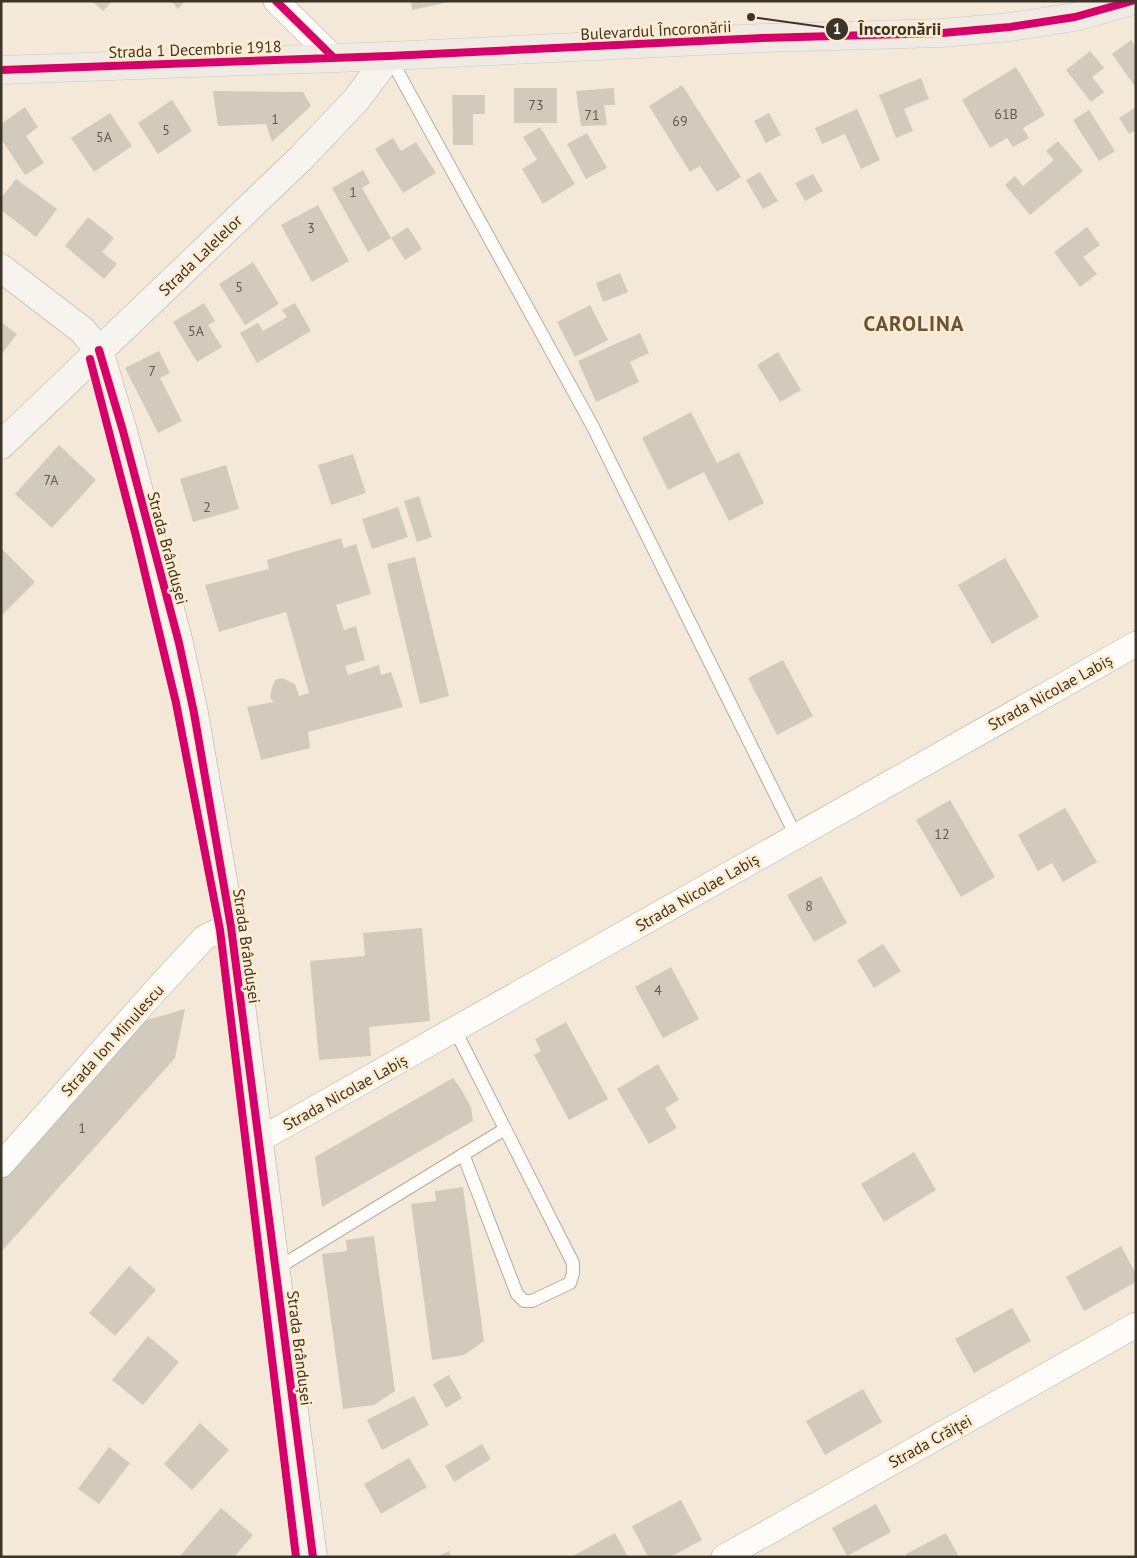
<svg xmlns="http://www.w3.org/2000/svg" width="1137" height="1558" font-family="'PT Sans',sans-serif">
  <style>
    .building { fill: #d3cabe }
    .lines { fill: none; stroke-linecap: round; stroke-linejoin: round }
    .lane-casing { stroke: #b3aa9e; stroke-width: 14 }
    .street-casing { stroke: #b3aa9e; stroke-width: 26 }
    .secondary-casing { stroke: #b3aa9e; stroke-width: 29 }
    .primary-casing { stroke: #ccc7bf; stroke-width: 29 }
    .lane { stroke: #fdfcf9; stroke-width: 12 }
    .street { stroke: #fdfcf9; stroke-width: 25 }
    .secondary { stroke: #f7f3ee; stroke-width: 28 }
    .primary { stroke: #efebe4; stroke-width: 28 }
    .cycleway-casing { stroke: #ffebce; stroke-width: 11 }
    .cycleway { stroke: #d6006c; stroke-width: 8 }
    .labels { text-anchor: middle; stroke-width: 5; stroke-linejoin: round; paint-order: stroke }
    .number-label { font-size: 14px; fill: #615a4e }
    .street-label { font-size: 16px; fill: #3b3429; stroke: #ffebce }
    .district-label { font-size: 21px; font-weight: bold; letter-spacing: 1px; fill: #64543b; stroke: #ffebce }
    .leader { fill: none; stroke: #3b3429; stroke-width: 2 }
    .callout-dot { fill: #3b3429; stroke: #ffebce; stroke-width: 2 }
    .mark-label { font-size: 15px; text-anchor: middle; font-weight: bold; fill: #fff }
    .callout-label { font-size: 18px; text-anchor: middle; font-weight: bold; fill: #3b3429; stroke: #ffebce; stroke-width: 5; stroke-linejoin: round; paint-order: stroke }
  </style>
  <rect width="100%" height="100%" fill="#f4e9d9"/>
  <path class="building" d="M92,1H112L103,11Z
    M171,1H185L178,9Z
    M411,1H449V2L412,10Z
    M1131,40L1136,47V88L1112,54Z
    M1090,51L1104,68L1092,77L1104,92L1091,102L1066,70Z
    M1016,67L1045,115L1023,128L1029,138L1013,147L1007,138L990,148L962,100Z
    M921,78L929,99L904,109L913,131L896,138L879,95Z
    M682,85L741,177L717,192L700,166L690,172L649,106Z
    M514,88H557V123H514Z
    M614,88L615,105H604L607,125L581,126L576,91Z
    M213,91L303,92L311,106L272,142L266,124L218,126Z
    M452,95H485V114H473V145H453Z
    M172,100L192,131L158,154L138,123Z
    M25,107L38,127L26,136L44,163L25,175L1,139V124Z
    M1136,107V130L1129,134L1119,118Z
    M857,109L880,160L861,169L845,134L822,144L815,128Z
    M1089,110L1115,151L1099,161L1073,120Z
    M110,113L132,146L94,172L71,138Z
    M769,113L781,135L766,143L754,121Z
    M540,127L575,184L543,204L522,169L537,160L523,137Z
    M587,133L607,168L586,179L567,144Z
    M393,138L401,151L416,142L436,173L403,193L375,149Z
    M1058,141L1083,171L1030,215L1005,185L1015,176L1023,186L1054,160L1046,151Z
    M363,170L370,183L362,188L391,238L368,252L332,188Z
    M760,172L778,201L763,209L746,180Z
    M813,174L823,191L805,201L795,183Z
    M16,179L57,209L36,237L1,210V198Z
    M318,205L349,261L312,282L281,225Z
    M88,217L114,238L102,252L117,264L104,279L65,246Z
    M408,227L422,249L405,260L391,238Z
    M1087,227L1100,245L1083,257L1097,274L1080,287L1054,252Z
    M253,262L279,304L245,325L219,284Z
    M620,273L628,292L603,302L596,283Z
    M204,303L215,321L208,325L222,347L197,362L173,322Z
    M295,303L311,331L257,363L240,333L258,323L263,331L287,317L282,310Z
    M590,305L608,340L575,357L557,322Z
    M1,322L17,334L1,355Z
    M640,333L649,353L630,362L639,382L596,402L578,361Z
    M159,351L170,373L160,378L182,421L158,433L125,368Z
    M778,352L801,390L780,402L757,365Z
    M691,412L717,463L739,452L764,503L729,521L704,472L668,490L642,438Z
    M59,445L96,480L52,528L15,494Z
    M353,454L366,493L331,505L318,465Z
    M226,465L239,509L193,522L180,479Z
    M419,496L432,537L417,542L404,501Z
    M398,507L408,537L372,549L362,519Z
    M341,538L344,548L356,544L371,594L336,605L344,630L356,626L365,660L345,666L348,675L379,665L381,675L391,672L403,707L308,732L310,748L261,760L247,707L273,702L270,697L272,687L275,680L282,678L295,684L299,696L309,693L286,612L219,632L205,585L269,569L267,560Z
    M1,548L35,582L1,616Z
    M415,557L449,696L420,704L387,564Z
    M1005,558L1039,617L992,644L958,585Z
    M783,660L813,716L777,735L748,678Z
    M950,800L995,877L961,897L916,820Z
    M1065,808L1097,862L1063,882L1052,863L1038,871L1018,835Z
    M821,876L847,923L814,942L787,895Z
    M422,928L430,1021L369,1027L371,1056L319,1060L310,961L365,956L363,933Z
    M883,944L901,971L874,988L857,960Z
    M671,967L699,1019L663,1038L635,987Z
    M185,1009L175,1058L1,1252V1175L137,1023Z
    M566,1022L608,1099L569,1120L534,1055L541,1051L535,1039Z
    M658,1064L679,1100L665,1108L677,1128L649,1144L617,1089Z
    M453,1078L461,1089L471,1107L473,1121L322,1207L315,1157Z
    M914,1152L936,1190L884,1222L861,1184Z
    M463,1187L484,1341L464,1355L432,1360L411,1204L436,1201L435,1191Z
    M374,1236L395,1391L374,1405L343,1409L322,1254L347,1251L346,1240Z
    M1121,1246L1136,1274V1282L1084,1311L1066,1277Z
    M129,1266L156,1290L115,1336L89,1313Z
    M1012,1308L1031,1341L974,1373L955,1339Z
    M148,1336L179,1362L143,1405L112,1380Z
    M449,1375L462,1398L446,1408L433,1384Z
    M863,1389L882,1422L825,1455L806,1421Z
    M414,1396L429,1425L382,1450L367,1420Z
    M200,1423L229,1450L192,1490L164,1464Z
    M482,1444L491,1459L454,1482L445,1466Z
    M109,1447L130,1463L99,1504L78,1489Z
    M409,1458L427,1487L381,1514L364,1484Z
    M681,1500L702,1540L670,1557H648L632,1526Z
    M876,1504L891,1532L847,1556L832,1528Z
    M221,1508L253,1535L234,1557H179Z
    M615,1533L628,1557H571Z
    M946,1533L959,1557H907L906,1554Z
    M449,1551L451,1557H437Z"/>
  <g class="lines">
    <defs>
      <path id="lane" d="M389,56L592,425L796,836
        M455,1030L573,1263V1273L570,1283L532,1301H524L517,1294L463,1154
        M276,1269L505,1129"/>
      <path id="street" d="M276,1L334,58
        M259,1140L1136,644
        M1,1165L154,992L204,938L220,930L231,927
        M724,1557L1136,1325"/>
      <path id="secondary" d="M1,268L82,330L99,350L123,431L179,643L194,713L231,927L313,1557
        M1,445L300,159L356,100L389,56"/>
      <path id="primary" d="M1,70L389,56L762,38L942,33L1010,27L1075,17L1132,1"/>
    </defs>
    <use href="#lane" class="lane-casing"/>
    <use href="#street" class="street-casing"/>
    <use href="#secondary" class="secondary-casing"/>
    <use href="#primary" class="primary-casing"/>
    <use href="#lane" class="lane"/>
    <use href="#street" class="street"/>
    <use href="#secondary" class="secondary"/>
    <use href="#primary" class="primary"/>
    <defs>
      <path id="cycleway" d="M276,1L334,58
        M1,70L389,56L762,38L942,33L1010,27L1075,17L1132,1
        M99,350L123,431L179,643L194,713L231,927L313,1557
        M90,359L136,536L176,703L220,930L296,1557"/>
    </defs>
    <use href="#cycleway" class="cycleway-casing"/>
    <use href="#cycleway" class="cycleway"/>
  </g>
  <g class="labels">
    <g class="number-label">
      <text x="536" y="110">73</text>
      <text x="1006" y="119">61B</text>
      <text x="592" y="120">71</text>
      <text x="275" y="124">1</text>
      <text x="680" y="126">69</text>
      <text x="166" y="135">5</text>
      <text x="104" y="142">5A</text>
      <text x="353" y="197">1</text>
      <text x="311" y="233">3</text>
      <text x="239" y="292">5</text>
      <text x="196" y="336">5A</text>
      <text x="152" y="376">7</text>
      <text x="51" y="485">7A</text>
      <text x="207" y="512">2</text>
      <text x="942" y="839">12</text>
      <text x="809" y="911">8</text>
      <text x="658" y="995">4</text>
      <text x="82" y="1133">1</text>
    </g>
    <g class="street-label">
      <text transform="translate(656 30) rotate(-3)" y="6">Bulevardul Încoronării</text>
      <text transform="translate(195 49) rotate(-2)" y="6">Strada 1 Decembrie 1918</text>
      <text transform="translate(200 255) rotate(-44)" y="6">Strada Lalelelor</text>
      <text transform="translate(168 548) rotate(75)" y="6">Strada Brândușei</text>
      <text transform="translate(1050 692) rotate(-29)" y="6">Strada Nicolae Labiș</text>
      <text transform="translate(697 892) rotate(-30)" y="6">Strada Nicolae Labiș</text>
      <text transform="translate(247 946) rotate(82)" y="6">Strada Brândușei</text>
      <text transform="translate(112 1040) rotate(-48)" y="6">Strada Ion Minulescu</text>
      <text transform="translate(345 1092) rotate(-29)" y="6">Strada Nicolae Labiș</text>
      <text transform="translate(300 1348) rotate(83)" y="6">Strada Brândușei</text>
      <text transform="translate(930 1441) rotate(-29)" y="6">Strada Crăiței</text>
    </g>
    <g class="district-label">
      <text x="914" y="331">CAROLINA</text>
    </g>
  </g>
  <path class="leader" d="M751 17L837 29"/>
  <g class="callout-dot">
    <circle cx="751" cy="17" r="5"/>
    <circle cx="837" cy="29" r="12"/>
  </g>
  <g class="mark-label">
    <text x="837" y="34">1</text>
  </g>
  <g class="callout-label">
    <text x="900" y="35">Încoronării</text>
  </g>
  <rect width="1137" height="1558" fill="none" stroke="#3b3429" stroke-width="5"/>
</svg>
